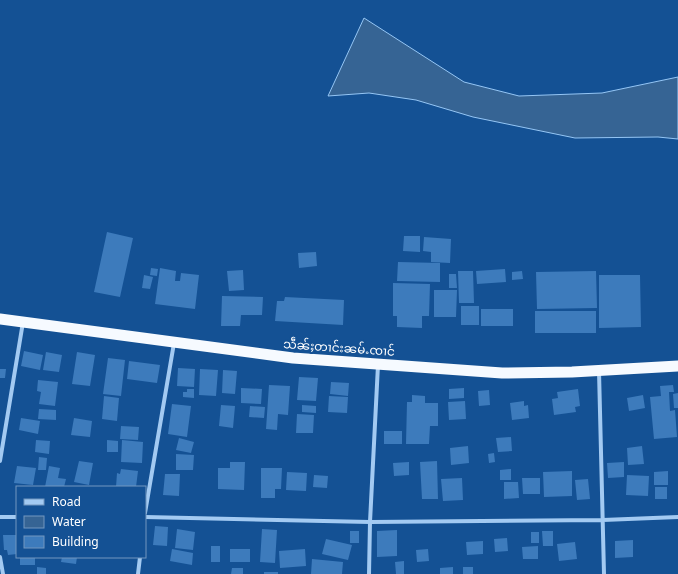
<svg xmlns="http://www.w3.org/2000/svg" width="678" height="574" font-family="'Noto Sans','Noto Sans Myanmar',sans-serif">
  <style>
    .water { fill: #366494; stroke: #95c6f5 }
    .building { fill: #3d7bbc }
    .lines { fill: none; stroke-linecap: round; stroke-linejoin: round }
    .minor { stroke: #a3caf2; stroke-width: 4 }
    .trunk { stroke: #f6faff; stroke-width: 11 }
    .labels { text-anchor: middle; stroke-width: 4; stroke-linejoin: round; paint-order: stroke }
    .street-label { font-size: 12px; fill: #fff; stroke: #145194 }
  </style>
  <rect width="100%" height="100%" fill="#145194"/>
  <path class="water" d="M364,18L464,82L519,96L602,93L678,77V139L658,137L575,138L473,117L416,100L369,93L328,96Z"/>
  <path class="building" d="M107,232L133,238L120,297L94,292Z
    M404,236H420V252L403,251Z
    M424,237L451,239L450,263L431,262V252L423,251Z
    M316,252L317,266L299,268L298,253Z
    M398,262L440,263V282L397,281Z
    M151,268L158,269L157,276L150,275Z
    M160,268L176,271L175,281H180L181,273L199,275L195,309L155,304Z
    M505,269L506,282L477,284L476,271Z
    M243,270L244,290L229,291L227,271Z
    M458,271H473L474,303H459Z
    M522,271L523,279L512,280V272Z
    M596,271L597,308L537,309L536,272Z
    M449,274H456L457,288H449Z
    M144,275L153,277L150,289L142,288Z
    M599,275H640L641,327L599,328Z
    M393,283L430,284L429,316H422V328L397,327V316H393Z
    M434,290H457L456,317H434Z
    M222,296L263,297L262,315H241L240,326H221Z
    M285,297L344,300L343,325L275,321L277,301H284Z
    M461,306H479V325H461Z
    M481,309H513V326H481Z
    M535,311H596V333H535Z
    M24,351L43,355L40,370L21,366Z
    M46,352L62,355L59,372L43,370Z
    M77,352L95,355L90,386L72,384Z
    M108,358L125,360L121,396L103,394Z
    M129,361L160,365L157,383L127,379Z
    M178,368L195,369L194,387L177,386Z
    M0,369H6L5,378H0Z
    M200,369L218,370L216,396L199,395Z
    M223,370L237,371L235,394L222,393Z
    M299,377L318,378L316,401L297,400Z
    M38,380L58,382L55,406L39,404L41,392L37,391Z
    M331,382L349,383L348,396L330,394Z
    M269,385L290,386L288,415L278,414L277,430L266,429Z
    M673,385L674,392H669L670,411L675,410L677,437L654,439L650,397L661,396L660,386Z
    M241,388L262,389L261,404L241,403Z
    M464,388V398L449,399V389Z
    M187,389H194V398L183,397V392H187Z
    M578,389L580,406L575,407L576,412L554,415L552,399L558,398L557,392Z
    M489,390L490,405L479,406L478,391Z
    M678,393V408H674L673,394Z
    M412,395L425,396V403H438V426H430L429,444H406L407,402H412Z
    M643,395L645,408L629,411L627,398Z
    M104,396L119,398L117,421L102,419Z
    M329,396L348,397L347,413L328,412Z
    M465,401L466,419L449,420L448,402Z
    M524,401V406L528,405L529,418L512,420L510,403Z
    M172,404L191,406L187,437L168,434Z
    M221,405L235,406L233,428L219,426Z
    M302,405L316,406V413L302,412Z
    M250,406L265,407L264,418L249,417Z
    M39,409L56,410V420L38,419Z
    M297,414L314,415L313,433H296Z
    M21,418L40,421L38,434L19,430Z
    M74,418L92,421L90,437L71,435Z
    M121,426L139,427L138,440L120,439Z
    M384,431H402V444H384Z
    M511,437L512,451L498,452L496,438Z
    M179,438L194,442L191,453L176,450Z
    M36,440L50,441L49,454L35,452Z
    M107,440L118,441V452H107Z
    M122,440L143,442L142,463L121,462Z
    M468,446L469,463L451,465L450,448Z
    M642,446L644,464L628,465L627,448Z
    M494,453L495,462L489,463L488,454Z
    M176,454L194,455L193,470H176Z
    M39,457L47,458L46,470H38Z
    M79,461L93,463L89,485L74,482Z
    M437,461L438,499H422L420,462Z
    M230,462H245L244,490L218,489V468H230Z
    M409,462V475L394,476L393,463Z
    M624,462V477L608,478L607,463Z
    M17,466L36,468L33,485L14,483Z
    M49,466L60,468L58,478L66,479L64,487H45Z
    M261,468H282L281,489H275V498H261Z
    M121,469L138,471L136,487H116L117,473L120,474Z
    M511,469V480H500V470Z
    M572,471V496L544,497L543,472Z
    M668,471V485H654V472Z
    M287,472L307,473L306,491L286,490Z
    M165,474H180L179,496L163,495Z
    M314,475L328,476L327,488L313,487Z
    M627,475L649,476L648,496L626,495Z
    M462,478L463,500L443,501L441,479Z
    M522,478H540V494H523Z
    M588,479L590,499L577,500L575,480Z
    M504,482H518L519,498L504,499Z
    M655,487H667V499H655Z
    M155,526L168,527L167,546L153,545Z
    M177,529L195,532L193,550L175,548Z
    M262,529L277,530L275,563L260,562Z
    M397,530V556L377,557V531Z
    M350,531H359V543H350Z
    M542,531H553V546H543Z
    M531,532H539V543H531Z
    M3,535H16L17,554L8,555L7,550H4Z
    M507,538L508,551L495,552L494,539Z
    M326,539L352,545L348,560L322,554Z
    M633,540V557L615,558V541Z
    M483,541V554L467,555L466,542Z
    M575,542L577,559L559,561L557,544Z
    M211,546H220V562H211Z
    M538,546V559H523L522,547Z
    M172,549L193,553L192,565L170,561Z
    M230,549H250V562H230Z
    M305,549L306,566L280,568L279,551Z
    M428,549L429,561L417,562L416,550Z
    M20,557H35V565H20Z
    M62,557H77L76,564L61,562Z
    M312,559L343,562L342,574H311Z
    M404,561V574H396L395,562Z
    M37,567L46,568V574H37Z
    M453,567V574H440V568Z
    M463,567H473V574H463Z
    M232,568H243V574H231Z
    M264,572H278V574H264Z"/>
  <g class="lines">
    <path class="minor" d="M599,371L604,574
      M0,461L23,322
      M145,513L174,343
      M0,517H17
      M145,517L370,522L603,520L678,517
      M0,557L3,574
      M138,574L140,557
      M369,574L370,522L378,365"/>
    <path class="trunk" d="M0,319L293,358L502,373L572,372L678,366"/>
  </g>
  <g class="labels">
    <g class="street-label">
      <text transform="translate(339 348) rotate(4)" y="4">သဵၼ်ႈတၢင်းၼမ်ႉၸၢင်</text>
    </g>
  </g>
  <rect x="16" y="486" width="130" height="72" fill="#145194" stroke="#7297bf"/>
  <rect x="24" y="499" width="20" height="6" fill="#a3caf2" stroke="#7297bf"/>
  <text x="52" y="506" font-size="12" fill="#ffffff">Road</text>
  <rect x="24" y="516" width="20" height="12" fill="#366494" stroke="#7297bf"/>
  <text x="52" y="526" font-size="12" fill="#ffffff">Water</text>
  <rect x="24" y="536" width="20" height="12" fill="#3d7bbc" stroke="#7297bf"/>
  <text x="52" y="546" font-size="12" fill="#ffffff">Building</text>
</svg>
